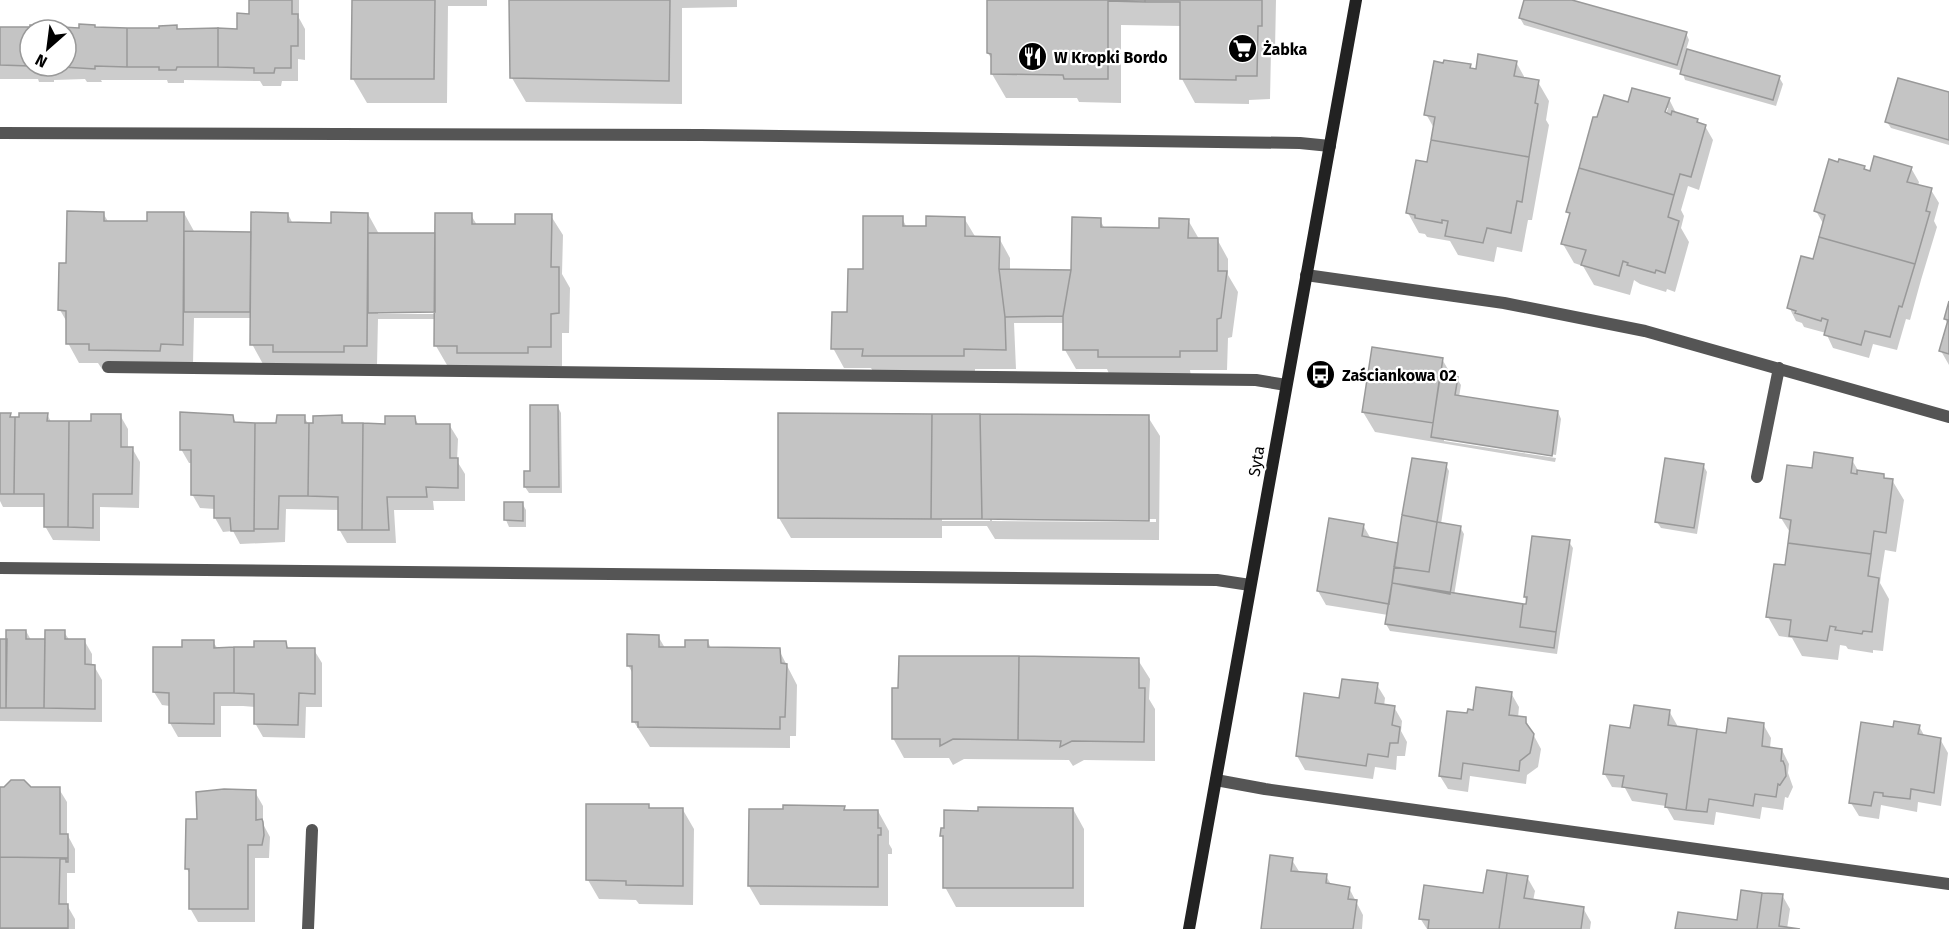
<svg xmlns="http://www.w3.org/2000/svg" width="1949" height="929" font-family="'Fira Sans',sans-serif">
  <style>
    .shadow { fill: #0003; fill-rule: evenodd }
    .building { fill: #c4c4c4; stroke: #999; stroke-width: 1.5 }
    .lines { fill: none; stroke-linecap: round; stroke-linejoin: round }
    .lane { stroke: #555; stroke-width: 12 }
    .street { stroke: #555; stroke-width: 12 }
    .secondary { stroke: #222; stroke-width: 12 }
    .labels { text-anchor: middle; stroke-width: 4.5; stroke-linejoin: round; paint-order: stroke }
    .poi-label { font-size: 16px; font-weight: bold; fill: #000; stroke: #fff; text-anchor: start }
    .street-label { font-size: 16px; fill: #000; stroke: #fff }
  </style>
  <rect width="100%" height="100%" fill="#fff"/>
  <path class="shadow" d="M250,0H299V18L305,29V60L298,59V81H282L281,86H263L260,81L184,80V83H168L167,80H101L102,82H87L85,79L54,80V82H39L38,79H0V29L161,30L176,27L178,30H239L250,15ZM30,30H66V66H30Z
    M354,0H487V6H448L447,103H367L353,79Z
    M511,0H737V7L682,8V104L526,102L512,78Z
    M989,0H1276L1275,50H1271L1270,99L1249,100V104L1195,103L1182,79V26L1121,25V103L1079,102L1077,98H1006L992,74V60L988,53Z
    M1525,0H1566L1686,33L1689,40L1686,50L1779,77L1783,84L1776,106L1685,80L1682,71L1524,25L1520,18Z
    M1516,62L1526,80L1538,82L1549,101L1546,120L1549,125L1532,220H1528L1522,252L1497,247L1494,262L1458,255L1450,241L1427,237L1425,234L1419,233L1408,213L1429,164L1435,130L1426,114L1470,66L1472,70Z
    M1949,94V145L1891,128L1887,122Z
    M1669,99L1676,113L1697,120L1700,125L1705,126L1713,140L1699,190L1688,186L1681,210L1684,216L1681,228L1689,242L1675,292L1667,289L1666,292L1640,284L1634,280L1630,295L1594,285L1583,266L1574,263L1563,244L1571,216L1568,211L1629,104ZM1665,108H1668L1664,120Z
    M1864,167L1867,172L1911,168L1919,182L1918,186L1931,190L1939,203L1934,221L1937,227L1921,280L1910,320L1906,319L1897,350L1873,344L1869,358L1833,348L1826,333L1804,327L1802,323L1796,321L1789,307L1814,260L1824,225L1816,211Z
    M103,213L109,223H148L184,213L195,233L250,234L288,214L293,224H332L368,214L379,234L434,235L471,215L477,225L517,226L551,216L563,235L562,274L570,288L569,333H562V366H539V372L447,365L436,346V319H378L377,365L263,364L252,344V318H194L193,364L171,370L102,369L98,363H79L68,343V324L60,310L68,265ZM378,311H440V314H378Z
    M902,218L907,228H928L964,218L976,238H999L1010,258V271L1073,272L1100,220L1105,229H1160L1188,220L1199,239H1217L1228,259V275L1238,292L1232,337L1228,338L1227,370H1190L1191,377L1110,376L1107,369H1076L1065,350V323H1014L1016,369H975V375H875L871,368H844L833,348L864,270Z
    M1949,306V365L1941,351L1948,324L1945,319Z
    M1442,359L1453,378L1457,379L1461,385L1459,397L1558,412L1561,419L1556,455L1444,438V441L1556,458L1555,462L1375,432L1363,412Z
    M558,407L561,413L562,493H529L525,487Z
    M0,414H10L12,418L47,414L51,422L92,423L120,415L128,429V448H132L140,462L139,508L100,507V541L53,540L45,526V507H3L0,501Z
    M232,416L237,424H278L304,417L309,425L341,417L346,425H387L414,418L419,425L450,426L458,439L457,461L465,474V501H433L434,510H394L396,543H347L339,529L340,510L286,509L285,542L240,544L233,531L223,532L215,518V509L200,508L192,494V463H189L181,449Z
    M1148,417L1160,436L1159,540L995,539L987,526H942V538H791L779,518ZM942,518H990V521H942ZM992,518L1156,519V522L992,521Z
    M1852,460L1859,472L1883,476L1886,480H1892L1904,500L1896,552L1885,550L1881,575L1880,583L1889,599L1883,651L1873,650V653L1848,649L1846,646L1840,645L1838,660L1802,656L1792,638L1779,636L1768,617L1786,567L1791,534L1781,518L1813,469Z
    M1446,465L1449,471L1441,524L1460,527L1464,534L1454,596L1527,606L1525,597L1569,542L1573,548L1557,654L1390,631L1386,624L1388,615L1326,605L1318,591L1363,525L1371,539L1399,548Z
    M1703,465L1707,472L1697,534L1661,528L1657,522Z
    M522,503L526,510V527H509L506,520Z
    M26,631L31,640L47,641L64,632L70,641L84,640L92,654V666H94L102,680V722L0,721V640H8Z
    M658,636L665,648H687L708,642L711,648L779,650L797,685L796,736H790V748L650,747L634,722L633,674L628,665Z
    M213,642L218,649H256L285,642L289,649L314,650L322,663V707H306L305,738L263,737L255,723V707L243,706H221V737H178L170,723V706L162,705L154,692L183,649Z
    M1138,660L1150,679L1149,699L1155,709V761L1084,760L1073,766L1069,760L964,759L953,765L949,758H904L893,738L899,690Z
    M1377,685L1385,698L1384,706L1394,707L1402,721L1401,731L1407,742L1405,756H1397L1396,770L1375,767L1373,779L1305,770L1297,756L1340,699Z
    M1511,693L1519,707L1518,718L1525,719L1541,749L1538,767L1527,775L1526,784L1470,776L1468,792L1448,789L1440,776L1468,715Z
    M1669,711L1677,725V728L1727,735L1763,724L1771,738L1770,748L1782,750L1789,764L1788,773L1793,787L1788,798L1785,797L1783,810L1762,807L1760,819L1716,812L1714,825L1674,820L1666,806L1632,801L1625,788L1612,787L1604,773L1632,730Z
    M1919,726L1925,737L1940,739L1948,753L1941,806L1918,802L1917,812L1881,805L1879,819L1859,816L1851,803L1894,729Z
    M0,788L59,789L67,802V834L75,849V873H67V905L75,919V929H0Z
    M255,792L263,806V824L270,837L269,858H255V922H198L190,908L191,876L187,869L198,821Z
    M648,806L650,809L683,810L694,829L693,905L639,904L636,900L599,899L588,880Z
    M844,807L846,811H878L889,831V844L892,849V854H888V906L760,905L749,886Z
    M1073,809L1084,829V907H956L945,887V840L942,835Z
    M1292,860L1300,873L1326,876L1332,886L1349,888L1363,915L1362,929H1262Z
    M1527,877L1535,891L1533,901L1583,908L1591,922L1590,929H1427L1420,918Z
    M1782,895L1790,909L1787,929H1789H1677L1738,922Z"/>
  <path class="building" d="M249,0H292V14H298V46H291V68H275L274,73H254V68L218,67V28L237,29V13L249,14Z
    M352,0H435L434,79H351Z
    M509,0H670L669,81L510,78Z
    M987,0H1145V2L1108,1V79H1064L1063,75L991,74V54L987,53Z
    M1145,0H1262V26H1258L1257,76H1236V80L1180,79V2H1145Z
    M1524,0H1572L1687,32L1677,65L1519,18Z
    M79,24L95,25V27L127,28V67L95,66V69L63,67L66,66V30H63V27L79,28Z
    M30,25L63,27V30H30V66H63V67L30,68V66L0,65V27H30Z
    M177,25V29L218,28V67H177L176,70H159V67H127V28H159V26Z
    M1687,49L1780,76L1773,100L1680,74Z
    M1478,54L1517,61L1514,76L1539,80L1535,103L1538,104L1529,157L1431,140L1435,117L1424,115L1434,61L1443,63L1444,60L1471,64L1470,68L1476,69Z
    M1898,78L1949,92V140L1885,122Z
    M1632,88L1670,98L1665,112L1671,115L1672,111L1698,119L1697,122L1706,125L1691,177L1680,174L1674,195L1579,168L1593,117H1597L1604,95L1628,102Z
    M1431,140L1529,157L1522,202L1517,201L1511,233L1487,228L1483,243L1445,236L1448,221L1442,220V223L1415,218V215L1406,213L1416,160L1427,162Z
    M1874,156L1912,167L1907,182L1932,188L1926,211L1930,212L1915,264L1819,237L1825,215L1814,211L1829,159L1838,162L1839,159L1865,166L1864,169L1870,171Z
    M1579,168L1674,195L1668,217L1679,221L1665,273L1656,270L1655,273L1627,265L1628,263L1623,261L1619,276L1581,265L1586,250L1561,244L1570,213L1566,212Z
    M67,211L104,212V221H147V212H184L183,345L161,344L160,351L89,350V344H66V311L58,310L59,263H66Z
    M251,212L288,213V222L331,223V212L368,213L367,346H344V352H273V345H250Z
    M435,213H472V224H515V214H552L551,267H559V313L551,314V347H528V353H457V346H434Z
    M863,216H903V226H926V216L965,217V236L1000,237L999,269L1005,317L1006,350L964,349V356H862L863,349H831L832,312H847L848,269H863Z
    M1072,217L1101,218V227L1159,228V218L1189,219L1188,238H1218V271H1227L1221,318L1217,319V351H1180V357H1098V350H1063V316L1071,270Z
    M184,231L251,232L250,312H184Z
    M368,233H435V312L368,313Z
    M1819,237L1915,264L1902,307L1899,306L1890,337L1865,331L1861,345L1824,335L1828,320L1822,318L1821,321L1795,313L1796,311L1787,308L1801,256L1813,259Z
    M999,269L1071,270L1063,316L1005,317Z
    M1949,301V354L1939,351L1948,320L1944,319Z
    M1372,347L1443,358L1433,423L1362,412Z
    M1440,375L1458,377L1455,395L1558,411L1552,456L1431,437Z
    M530,405H558L559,487H524V471H530Z
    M180,412L233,415L234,422L255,423L254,531H231L230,518H214V496L191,495V450H180Z
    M0,413H11L10,417H15L14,494H0Z
    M19,413H48L47,421H69L68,527H44V494H14L15,417H19Z
    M778,413L932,414L931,519L778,518Z
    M91,414H121V447H133L132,494H93V528L68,527L69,421H91Z
    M932,414H980L982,519H931Z
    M980,414L1149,415V521L982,519Z
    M277,415H305V423H309L308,496H279L278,529H254L255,423H276Z
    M342,415V423H363L362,530H338V497L308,496L309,423H313V416Z
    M385,416H415L416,424H450V458H458V488L426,487L427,497H387L389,530H362L363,423L385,424Z
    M1814,452L1853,458L1851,473L1857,474V470L1884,474V478L1893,479L1886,533L1874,531L1871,554L1788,543L1791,520L1780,518L1787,465L1812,468Z
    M1412,458L1447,463L1437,522L1402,515Z
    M1665,458L1704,464L1694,528L1655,522Z
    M504,502H523V521L504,520Z
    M1402,515L1437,522L1429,572L1394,567Z
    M1329,518L1364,524L1362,536L1398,543L1389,604L1317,591Z
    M1437,522L1461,526L1450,594L1392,583L1394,567L1429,572Z
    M1532,536L1570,540L1556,632L1520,627L1523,604H1526L1527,597H1524Z
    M1788,543L1871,554L1868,576L1879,578L1872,632L1863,631L1862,634L1835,630L1836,627L1830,626L1827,641L1789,636L1791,620L1766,617L1774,564L1785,565Z
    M1392,583L1523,604L1520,627L1556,632L1554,648L1385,624Z
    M6,630H26V639H45L44,708H6Z
    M45,630H65V639H85V664L95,665V709L44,708Z
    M627,634L659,635V647H685V640H708V647L780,648L781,663L787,664L785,717H780V729L638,727V722H632V666H627Z
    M0,639H7L6,708H0Z
    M182,640H214V648L234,647V693H214V724L169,723V693L153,692V647H182Z
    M254,641H286L287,648H315V694L299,693L298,725L254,724V694L234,693V647H254Z
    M899,656H1019L1018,740L953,739L940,746V739H892V688H898Z
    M1019,656L1139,658V688H1145L1144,742L1072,741L1060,747L1061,741L1018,740Z
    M1342,679L1378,683L1375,703L1395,706L1392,725L1400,727L1398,743H1390L1388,757L1368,754L1366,766L1296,756L1304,693L1339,698Z
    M1476,687L1512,692L1509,715L1526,717V723L1534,734L1530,753L1520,761L1519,771L1463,763L1461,779L1439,776L1447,711L1467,713L1468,709L1473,710Z
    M1634,705L1670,710L1668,725L1697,729L1686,810L1665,807L1667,794L1622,787L1624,776L1603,774L1610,725L1630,728Z
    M1728,718L1764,723L1762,746L1782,749L1781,761H1783L1785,766L1786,776L1780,785L1778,784L1776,797L1755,794L1753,806L1709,799L1707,812L1686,810L1697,729L1726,733Z
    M1894,721L1920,725L1918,734L1941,738L1934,793L1911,789L1910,799L1883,796V793L1874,792L1871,806L1849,803L1861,722L1893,727Z
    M11,780H24L31,787H60V834H68V858L0,857V787H4Z
    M224,789L256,790V820L262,819L263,822L264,835L262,845H248V909H189V869H185L186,819H197L196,792Z
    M586,804H649V808H683V886L626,885V881L586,880Z
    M783,805L845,806L844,810H878V828H881V835H878V887L748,886L749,809H783Z
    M978,807L1073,808V888H943V836H940L941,828H944V810L978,811Z
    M1270,855L1293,858L1291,871L1327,874L1326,883L1350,887L1348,899L1357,900L1353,929H1261Z
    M0,857L68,858V862H66V859H60L59,904H68V928H0Z
    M1487,870L1507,873L1499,929H1428L1429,920L1419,919L1424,885L1483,893Z
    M1507,873L1528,876L1524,898L1584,907L1581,929H1499Z
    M1741,890L1762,893L1757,929H1675L1678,912L1737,920Z
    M1762,893L1783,894L1779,926L1800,929H1757Z
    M0,928H68V929H0Z"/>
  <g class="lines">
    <path class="lane" d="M0,133L701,135L1300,143L1330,146"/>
    <path class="street" d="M1306,275L1504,303L1645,331L1949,417
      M108,367L1256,380L1286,385
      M1757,477L1779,368
      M0,568L1217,580L1250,585
      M1216,780L1265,789L1949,884
      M308,929L312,830"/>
    <path class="secondary" d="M1189,929L1356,0"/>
  </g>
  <defs>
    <symbol id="supermarket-disc" viewBox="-11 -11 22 22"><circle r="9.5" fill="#000" stroke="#fff"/><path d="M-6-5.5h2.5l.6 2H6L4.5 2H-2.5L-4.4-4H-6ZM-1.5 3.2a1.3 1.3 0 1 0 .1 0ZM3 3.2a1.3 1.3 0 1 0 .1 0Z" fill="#fff"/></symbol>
    <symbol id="restaurant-disc" viewBox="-11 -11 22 22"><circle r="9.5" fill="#000" stroke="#fff"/><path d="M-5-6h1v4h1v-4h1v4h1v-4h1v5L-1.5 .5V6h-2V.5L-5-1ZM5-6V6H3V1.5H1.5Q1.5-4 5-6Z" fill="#fff"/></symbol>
    <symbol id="bus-disc" viewBox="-11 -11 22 22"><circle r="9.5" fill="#000" stroke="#fff"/><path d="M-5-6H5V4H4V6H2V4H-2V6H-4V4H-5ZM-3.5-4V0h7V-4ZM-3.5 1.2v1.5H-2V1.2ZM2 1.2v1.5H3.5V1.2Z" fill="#fff"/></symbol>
  </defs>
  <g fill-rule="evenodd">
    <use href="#supermarket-disc" x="1226" y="32" width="33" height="33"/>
    <use href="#restaurant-disc" x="1016" y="40" width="33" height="33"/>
    <use href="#bus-disc" x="1304" y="358" width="33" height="33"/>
  </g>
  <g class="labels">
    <g class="poi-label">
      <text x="1263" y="55">Żabka</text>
      <text x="1054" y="63">W Kropki Bordo</text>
      <text x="1342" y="381">Zaściankowa 02</text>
    </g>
    <g class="street-label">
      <text transform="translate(1256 461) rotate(-80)" y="6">Syta</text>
    </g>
  </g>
  <g transform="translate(48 48) rotate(208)"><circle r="28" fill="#ffffff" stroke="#999999" stroke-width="1.5"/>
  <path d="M0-4.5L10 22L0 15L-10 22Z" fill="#000000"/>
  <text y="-9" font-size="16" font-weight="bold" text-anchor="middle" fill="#000000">N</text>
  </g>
</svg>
